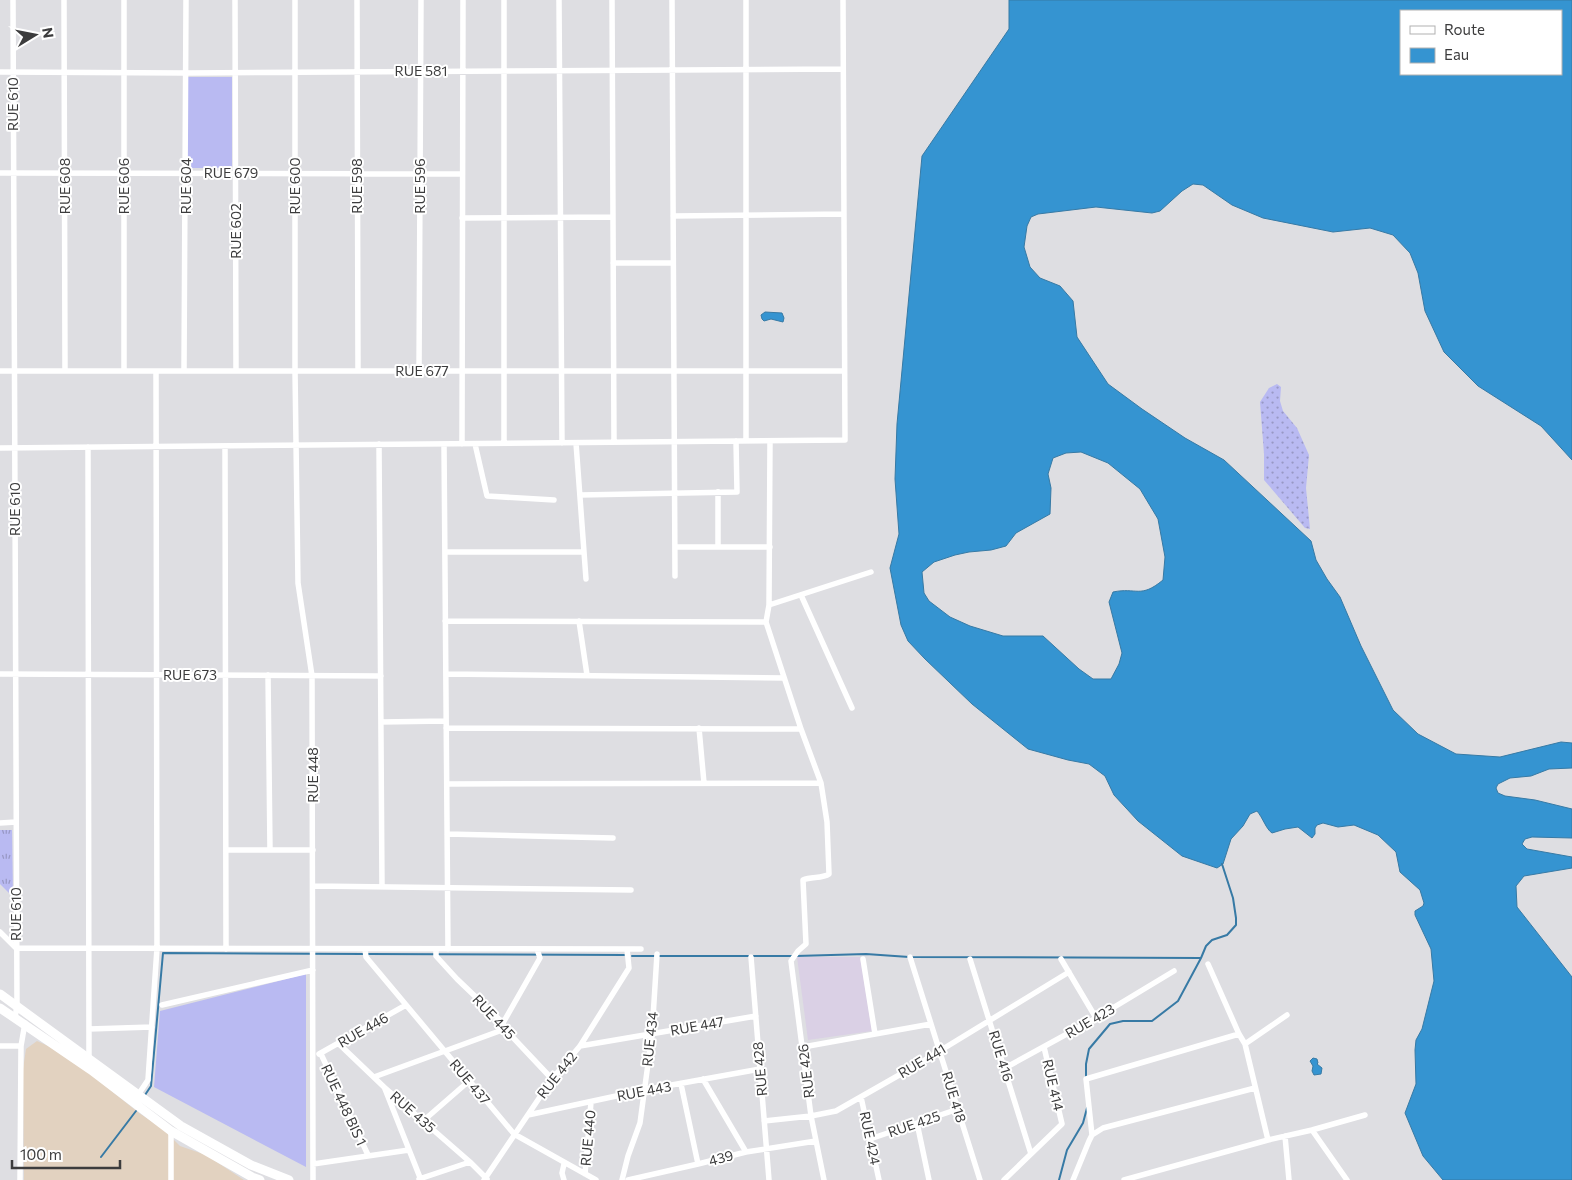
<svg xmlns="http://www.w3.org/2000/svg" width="1572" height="1180" font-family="Commissioner,sans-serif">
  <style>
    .commercial { fill: #e2d2c0 }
    .education { fill: #dad0e5 }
    .grass { fill: url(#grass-dots) }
    .park { fill: url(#park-tufts) }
    .garden { fill: #b9baf2 }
    .water { fill: #3594d1; stroke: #377aa5; fill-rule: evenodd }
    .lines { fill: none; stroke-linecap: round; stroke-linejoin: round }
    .stream { stroke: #377aa5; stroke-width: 2 }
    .minor { stroke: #fff; stroke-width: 5.5 }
    .primary { stroke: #fff; stroke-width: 9 }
    .labels { text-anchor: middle; stroke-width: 4; stroke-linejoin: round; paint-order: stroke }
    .street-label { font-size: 14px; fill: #3c3c3d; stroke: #fff }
  </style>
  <defs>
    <pattern id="grass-dots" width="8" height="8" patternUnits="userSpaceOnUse" patternTransform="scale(1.25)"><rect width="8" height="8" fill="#b9baf2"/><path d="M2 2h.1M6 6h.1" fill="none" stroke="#9898c5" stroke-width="1.8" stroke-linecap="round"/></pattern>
    <pattern id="park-tufts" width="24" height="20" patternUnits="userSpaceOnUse" patternTransform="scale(1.25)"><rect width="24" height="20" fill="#b9baf2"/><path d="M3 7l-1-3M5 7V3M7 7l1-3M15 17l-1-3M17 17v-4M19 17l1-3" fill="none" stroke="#9898c5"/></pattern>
  </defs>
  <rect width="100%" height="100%" fill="#dedee2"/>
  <path class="commercial" d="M37,1041L64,1053L139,1113L163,1129L180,1146L206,1155L244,1180H24L23,1069L26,1049Z"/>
  <path class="education" d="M797,957H860L872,1031L808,1040Z"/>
  <path class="grass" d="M1277,384L1281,387L1280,401L1283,411L1297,428L1309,455L1306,488L1310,529L1305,528L1264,480V454L1260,402L1269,388Z"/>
  <path class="park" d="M0,830H12L13,897L0,884Z"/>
  <path class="garden" d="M187,77H232V168H187Z
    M306,974V1167L154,1087L160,1011Z"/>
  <path class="water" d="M1009,0H1572V460L1541,426L1478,386L1444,352L1425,311L1418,273L1410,253L1393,235L1370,228L1333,232L1263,218L1232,205L1203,185L1193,184L1182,191L1160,211L1152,213L1096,207L1038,214L1031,217L1027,226L1024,247L1030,267L1040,278L1060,286L1073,301L1077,337L1108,384L1142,409L1185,438L1224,460L1311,541L1316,560L1327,579L1340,597L1361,646L1393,710L1418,734L1456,754L1500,757L1561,742L1572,743V768L1549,769L1531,776L1510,778L1498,784L1496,788L1498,793L1505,796L1535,800L1572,809V838L1532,837L1525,839L1522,844L1527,849L1572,857V868L1524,876L1516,886L1517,907L1572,977V1180H1443L1423,1156L1405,1113L1416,1084L1415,1050L1416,1040L1422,1029L1434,981L1431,949L1415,915V911L1423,906L1424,903L1420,890L1400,872L1396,852L1378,835L1354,825L1338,827L1323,823L1317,825L1315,828V834L1312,838L1298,827L1285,829L1272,833C1266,829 1263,818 1257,811L1250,814L1243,826L1231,839L1223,864L1217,868L1182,856L1138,821L1114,795L1105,776L1089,764L1068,760L1028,749L972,704L925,659L908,641L901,625L890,568L899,534L895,479L897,424L922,156L1009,29ZM1401,11H1561V74H1401ZM1081,452L1108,463L1140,489L1158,519L1165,557L1163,580C1140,599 1137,587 1113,592L1109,602L1122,653L1119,664L1111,679H1093L1079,669L1043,636H1003L970,626L950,617L929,601L924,593L922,572L934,562L955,555L969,552L991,550L1006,546L1016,533L1050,514L1051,488L1048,474L1053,458L1066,453Z
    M765,312L782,313L784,318L783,322L771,319L764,321L762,319L761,315Z
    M1313,1058L1317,1059L1318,1063L1317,1064L1322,1068L1321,1074L1314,1075L1312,1071L1313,1066L1310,1061Z"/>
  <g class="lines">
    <path class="stream" d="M368,954L624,955
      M632,956H654
      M659,956H792
      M796,956L866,954L909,957L1201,958
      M1086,1078V1064L1089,1049L1110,1024L1123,1021H1152L1178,1001L1201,958L1206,946L1212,940L1227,935L1236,925V918L1233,898L1222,864
      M145,1095L151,1086L163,953L363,954
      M101,1157L136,1111
      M1059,1180L1067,1150L1083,1123L1087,1108"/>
    <path class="minor" d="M13,0L17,1005L15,1018
      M64,0L65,371
      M235,0L236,371
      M295,0V371L298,583L312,676L313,1180
      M357,0L358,371
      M559,0L562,443
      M612,0L614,442
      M672,0L675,576
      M0,72L186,73L843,69
      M0,173L462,174
      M673,216L844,214
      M462,218L613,217
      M613,263H673
      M0,371H844
      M124,371V0
      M184,371L186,0
      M419,371L421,0
      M746,441V0
      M770,441L769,605L766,622L801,729L821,783L827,822L829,874C822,879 811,876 803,880L806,944L798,951L791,961L811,1116L824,1180
      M504,443V0
      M576,443L586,579
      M379,444L382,887
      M444,444L448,949
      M462,444L463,0
      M475,444L487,496L554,500
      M225,446L226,949
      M88,447L89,1059
      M0,448L845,440L843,0
      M718,492V547
      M580,495L737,492L736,441
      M675,547H770
      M445,552H584
      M801,595L852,708
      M769,605L871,572
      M445,621L766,622
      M579,621L587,675
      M0,674L381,676
      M446,674L784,678
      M268,675L270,850
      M381,722L446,721
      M446,728L801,729
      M699,728L704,783
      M447,784L821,783
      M0,823L16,822
      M447,834L613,838
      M226,850H313
      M313,886L631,890
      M0,932L16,948L641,949
      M365,949L366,957L514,1134L596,1180
      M436,949V956L457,979L503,1023L505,1029L552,1079
      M751,957L769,1180
      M910,957L980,1180
      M863,959L875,1034
      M970,959L1031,1154
      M1061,959L1096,1018
      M1208,964L1239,1034L1245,1044L1268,1140
      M162,1005L313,970
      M503,1023L540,958L537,949
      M89,1029L152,1027
      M339,1044L384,1087L470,1162L487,1179
      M1245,1044L1287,1015
      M0,1046H21
      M580,1046L756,1016
      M803,1047L931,1024
      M319,1054L406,1005
      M321,1054L368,1155
      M1005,1068L1096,1018L1174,971
      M374,1077L505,1029
      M703,1079L746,1152
      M681,1084L698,1164
      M385,1089L421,1180
      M138,1095L148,1080L157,948L156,371
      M861,1097L879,1180
      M528,1115L644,1090L760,1069
      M423,1121L469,1081
      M764,1121L811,1116L836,1111L915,1066L1069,972
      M917,1123L929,1180
      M1312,1130L1347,1180
      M1092,1135L1086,1079L1239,1034
      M1285,1136L1289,1180
      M870,1139L958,1109
      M313,1164L409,1150
      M585,1174L591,1102
      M419,1179L470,1162
      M20,1180L21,1046L25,1023
      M171,1180V1131
      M484,1180L552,1079L580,1046L629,968L627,949
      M564,1180L562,1173L564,1164
      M622,1180L628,1156L640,1123L652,1034L657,954
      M628,1180L698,1164L746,1152L816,1141
      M1004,1180L1062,1124L1044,1047
      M1073,1180L1089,1141L1092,1135L1103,1128L1255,1088
      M1124,1180L1268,1140L1312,1130L1365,1115"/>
    <path class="primary" d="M0,994L181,1126L251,1165L289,1180
      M0,1008L91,1070L171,1131L252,1177L260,1180"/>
  </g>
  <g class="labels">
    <g class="street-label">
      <text x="421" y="76">RUE 581</text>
      <text transform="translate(13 104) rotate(-90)" y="5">RUE 610</text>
      <text x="231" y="178">RUE 679</text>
      <text transform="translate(65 186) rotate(-90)" y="5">RUE 608</text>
      <text transform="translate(124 186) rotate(-90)" y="5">RUE 606</text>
      <text transform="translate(186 186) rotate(-90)" y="5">RUE 604</text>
      <text transform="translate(295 186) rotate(-90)" y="5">RUE 600</text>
      <text transform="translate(357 186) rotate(-90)" y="5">RUE 598</text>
      <text transform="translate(420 186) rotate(-90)" y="5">RUE 596</text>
      <text transform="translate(236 231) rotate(-90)" y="5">RUE 602</text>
      <text x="422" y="376">RUE 677</text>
      <text transform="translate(15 509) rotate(-90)" y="5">RUE 610</text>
      <text x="190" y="680">RUE 673</text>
      <text transform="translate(313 775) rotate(-90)" y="5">RUE 448</text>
      <text transform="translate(16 914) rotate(-90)" y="5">RUE 610</text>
      <text transform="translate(494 1017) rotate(47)" y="5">RUE 445</text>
      <text transform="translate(1090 1021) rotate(-30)" y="5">RUE 423</text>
      <text transform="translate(697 1026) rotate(-10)" y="5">RUE 447</text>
      <text transform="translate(363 1030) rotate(-30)" y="5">RUE 446</text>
      <text transform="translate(650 1039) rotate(-84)" y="5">RUE 434</text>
      <text transform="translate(1001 1056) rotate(73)" y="5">RUE 416</text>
      <text transform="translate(922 1061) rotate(-31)" y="5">RUE 441</text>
      <text transform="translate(760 1069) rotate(-95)" y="5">RUE 428</text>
      <text transform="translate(806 1071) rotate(-97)" y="5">RUE 426</text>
      <text transform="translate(557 1075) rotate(-52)" y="5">RUE 442</text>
      <text transform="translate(470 1082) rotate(50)" y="5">RUE 437</text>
      <text transform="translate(1053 1085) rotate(77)" y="5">RUE 414</text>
      <text transform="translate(644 1091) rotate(-11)" y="5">RUE 443</text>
      <text transform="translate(954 1097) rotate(73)" y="5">RUE 418</text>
      <text transform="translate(344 1105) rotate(65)" y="5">RUE 448 BIS 1</text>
      <text transform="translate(413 1112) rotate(41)" y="5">RUE 435</text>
      <text transform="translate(914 1124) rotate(-19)" y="5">RUE 425</text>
      <text transform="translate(588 1138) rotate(-85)" y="5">RUE 440</text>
      <text transform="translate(870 1138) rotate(78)" y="5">RUE 424</text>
      <text transform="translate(721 1158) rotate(-15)" y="5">439</text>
    </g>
  </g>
  <rect x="1400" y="10" width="162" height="65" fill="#ffffff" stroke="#b1b1b1"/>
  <rect x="1410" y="26" width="25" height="8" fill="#ffffff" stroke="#b1b1b1"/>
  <text x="1444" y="35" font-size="15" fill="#3c3c3d">Route</text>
  <rect x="1410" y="48" width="25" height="15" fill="#3594d1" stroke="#b1b1b1"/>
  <text x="1444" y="60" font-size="15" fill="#3c3c3d">Eau</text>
  <g transform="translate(35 35) rotate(80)" stroke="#ffffff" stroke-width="4" paint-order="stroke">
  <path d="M0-4L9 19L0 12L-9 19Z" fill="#3c3c3d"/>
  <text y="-8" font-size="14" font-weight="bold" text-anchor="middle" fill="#3c3c3d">N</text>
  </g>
  <path d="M12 1160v8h108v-8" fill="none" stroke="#3c3c3d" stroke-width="2.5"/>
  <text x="20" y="1160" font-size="15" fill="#3c3c3d" stroke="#ffffff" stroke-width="4" paint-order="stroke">100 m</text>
</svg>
